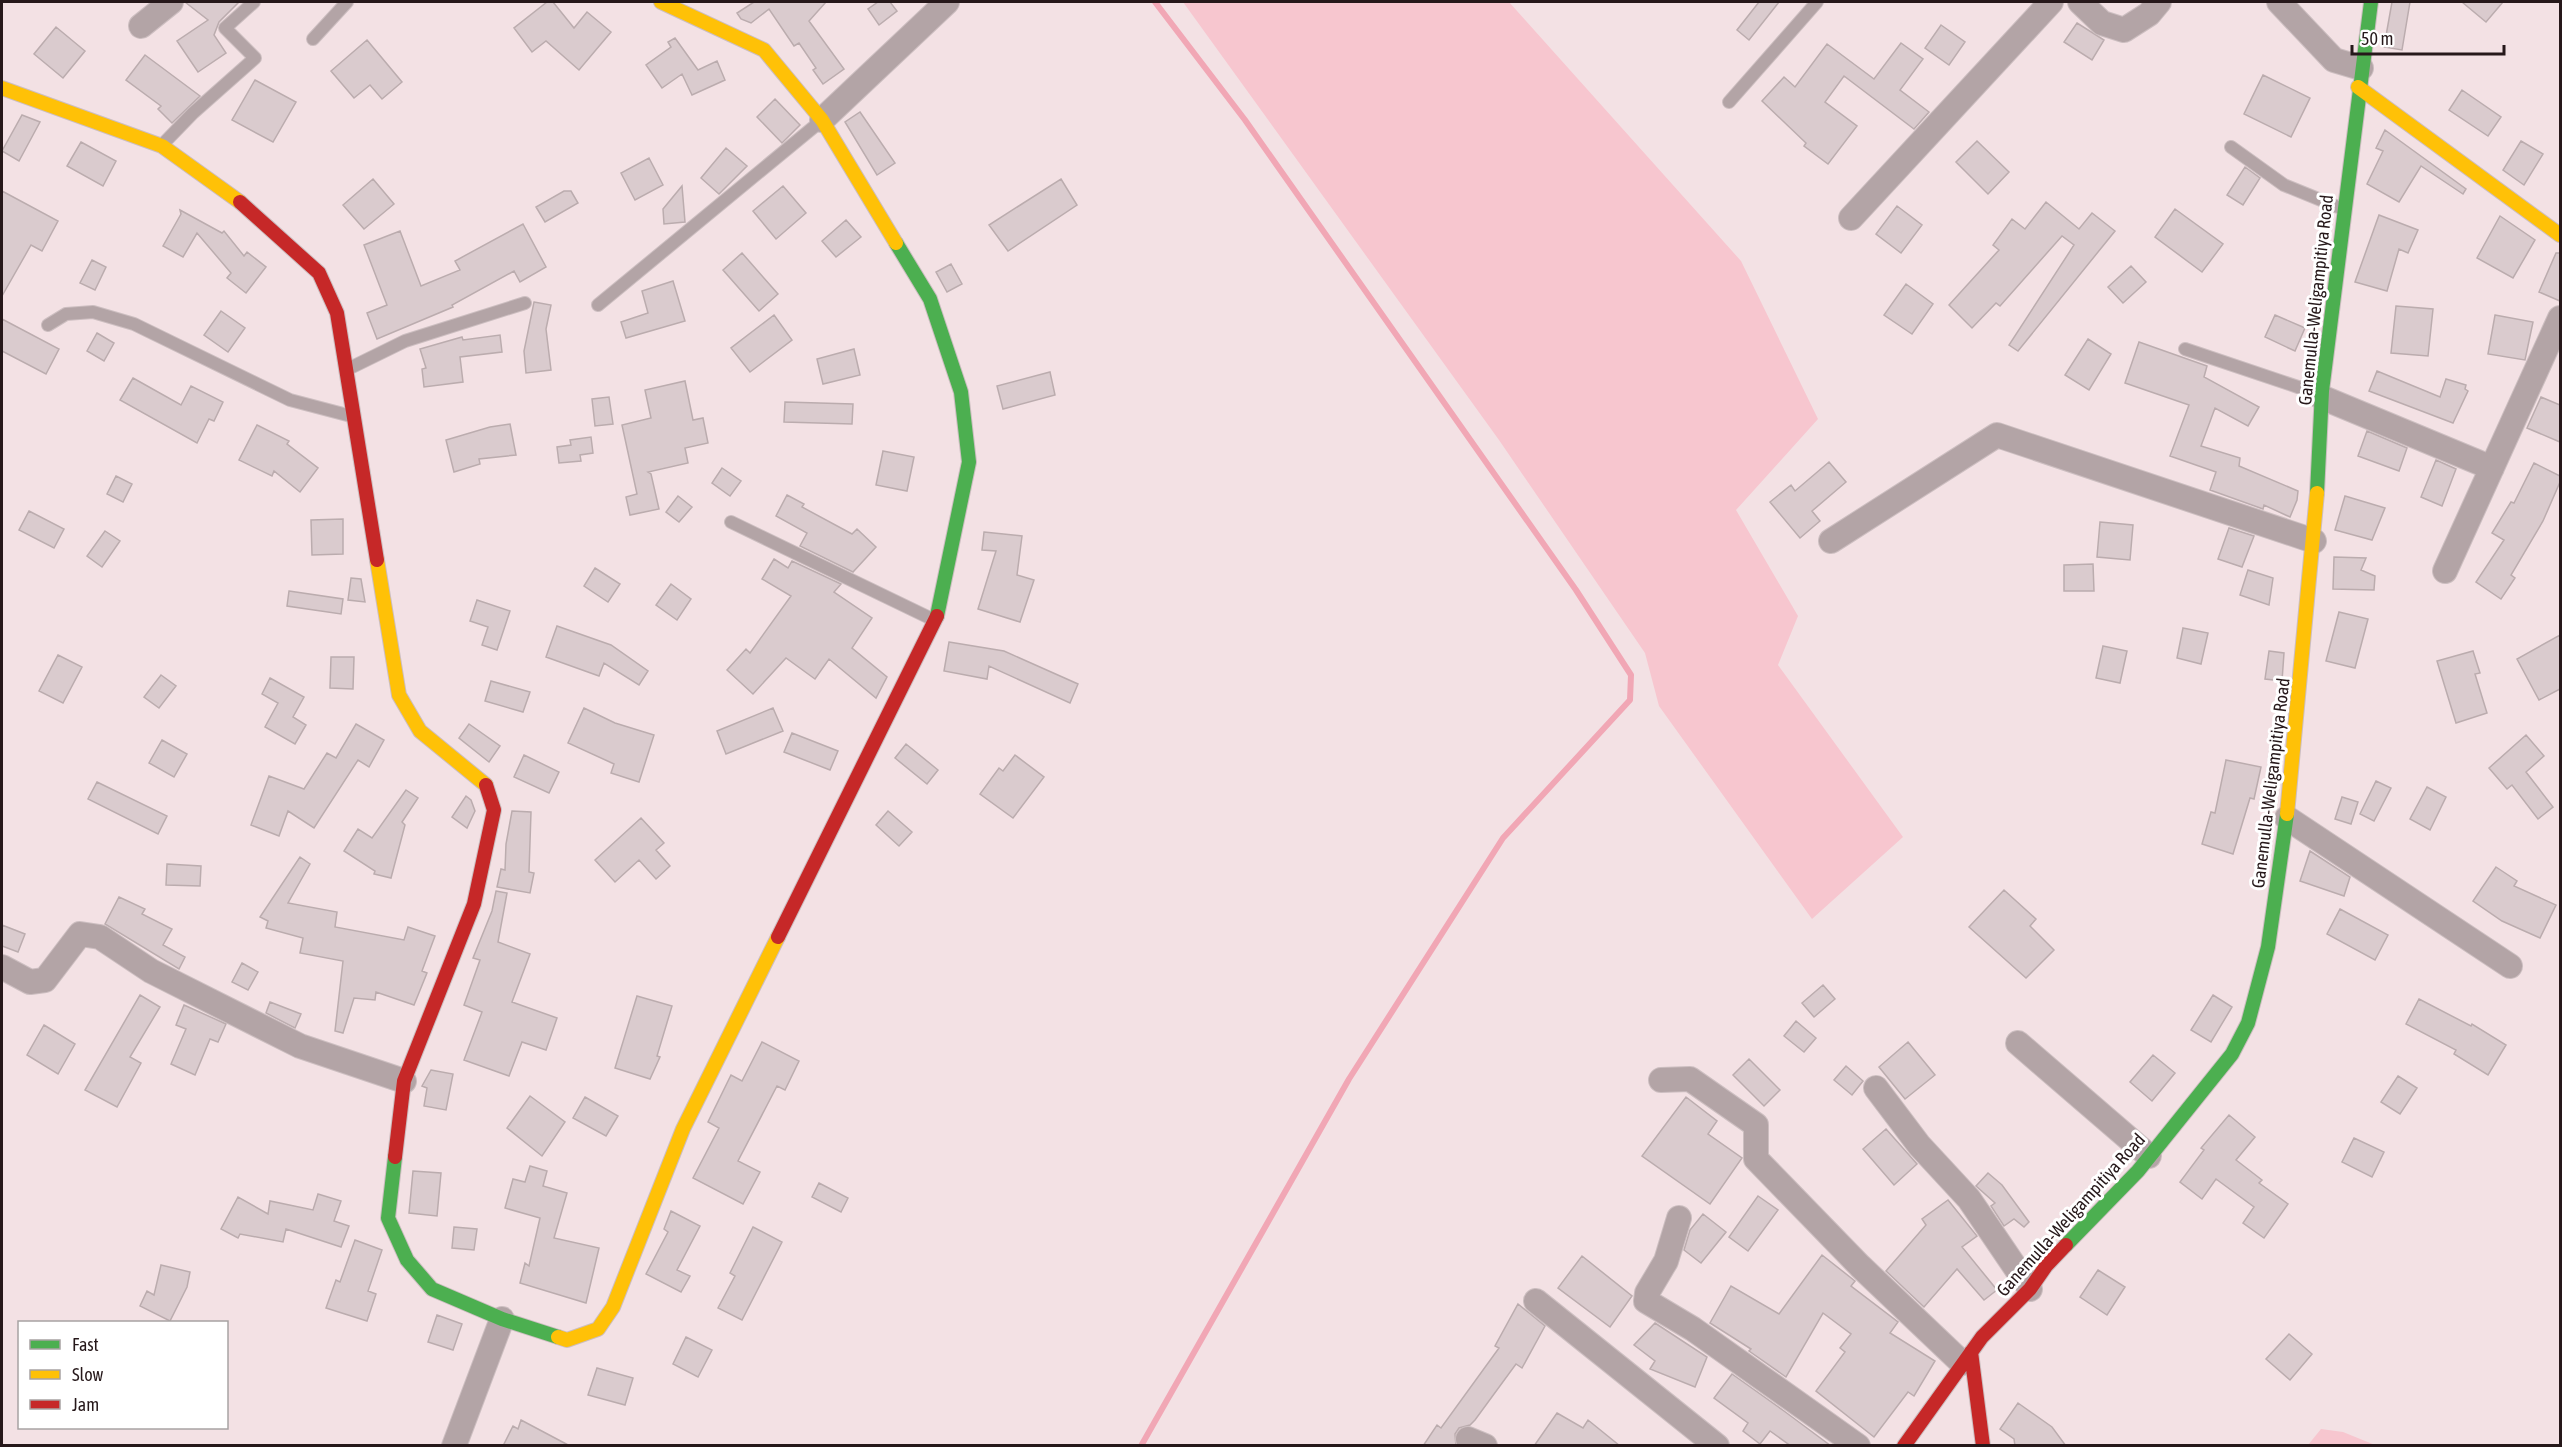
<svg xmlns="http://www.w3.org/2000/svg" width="2562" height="1447" font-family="'Asap Condensed',sans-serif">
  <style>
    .green { fill: #f7c6cf }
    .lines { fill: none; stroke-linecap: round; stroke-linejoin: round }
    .stream { stroke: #f1a7b5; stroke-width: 6 }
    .building { fill: #dacbce; stroke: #bbacae; stroke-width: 1.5 }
    .lane-casing { stroke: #ccbec0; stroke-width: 14 }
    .street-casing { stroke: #ccbec0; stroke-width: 26 }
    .fast-casing { stroke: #ccbec0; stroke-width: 16 }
    .slow-casing { stroke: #ccbec0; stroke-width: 16 }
    .jam-casing { stroke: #ccbec0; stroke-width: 16 }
    .lane { stroke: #b3a4a6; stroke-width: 12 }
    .street { stroke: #b3a4a6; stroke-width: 24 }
    .fast { stroke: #4caf50; stroke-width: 14 }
    .slow { stroke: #ffc107; stroke-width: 14 }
    .jam { stroke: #c62828; stroke-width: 14 }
    .labels { text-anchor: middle; stroke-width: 6; stroke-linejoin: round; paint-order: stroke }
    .street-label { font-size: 18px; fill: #26181a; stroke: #fff }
  </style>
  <rect width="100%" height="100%" fill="#f3e1e4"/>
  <path class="green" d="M1183,2H1509L1741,261L1818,419L1736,510L1798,616L1778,665L1903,837L1812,919L1659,706L1645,653L1499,440Z
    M2321,1429L2343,1432L2375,1445H2308Z"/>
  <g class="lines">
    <path class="stream" d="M1141,1446L1349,1079L1503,838L1630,700L1631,675L1576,590L1245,120L1155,2"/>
  </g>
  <path class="building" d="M185,2H239L219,22L214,35L226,53L198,72L177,41L208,20Z
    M547,2H553L574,28L587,12L611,32L579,70L546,41L532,52L514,28Z
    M754,2H826L809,21L844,69L823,84L813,70L816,68L799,43L794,46L769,9L751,23L741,19L737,13Z
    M878,2H890L897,11L879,25L868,9Z
    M1759,2H1779L1749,40L1737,30Z
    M2392,2H2410L2402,50L2384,47Z
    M2462,2H2503L2486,22Z
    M2077,23L2104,40L2092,60L2064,42Z
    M1941,25L1965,42L1949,65L1925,48Z
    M56,27L85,51L63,78L34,54Z
    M675,38L698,70L717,61L725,80L692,95L682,74L662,88L646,65L671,47L668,42Z
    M367,40L402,82L382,99L370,85L354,98L331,71Z
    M1901,43L1923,59L1900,90L1929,112L1914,129L1844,76L1825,102L1857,126L1828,164L1804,146L1806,143L1762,101L1784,77L1795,87L1827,44L1874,79Z
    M145,55L200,96L172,123L158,109L161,106L126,80Z
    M2263,75L2310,98L2291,137L2244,114Z
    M255,80L296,102L273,142L232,120Z
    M2462,90L2501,117L2488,136L2449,110Z
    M775,99L800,125L782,143L757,117Z
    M860,112L895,163L877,175L845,122Z
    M22,115L40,122L19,161L2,151Z
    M2385,130L2466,189L2463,194L2421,166L2399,202L2367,184L2383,151L2376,148Z
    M1977,141L2009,172L1988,194L1956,162Z
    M2521,141L2543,154L2524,185L2503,170Z
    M81,142L116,161L103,186L67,166Z
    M726,148L747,166L719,194L701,178Z
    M649,158L663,185L635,200L621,173Z
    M2245,167L2260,178L2243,205L2227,195Z
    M373,179L394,204L364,229L343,205Z
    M1061,179L1077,205L1008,251L989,225Z
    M682,186L685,222L664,224L663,209Z
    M783,186L806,213L776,239L753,211Z
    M2,191L58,221L42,251L31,245L2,296Z
    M564,191H571L578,203L545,222L536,207Z
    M2046,202L2079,229L2092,213L2115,231L2018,351L2009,345L2074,245L2062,236L2000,306L1996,303L1972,328L1949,305L1999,250L1993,245L2012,219L2025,229Z
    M1897,206L1922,225L1901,253L1876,234Z
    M2175,209L2223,244L2202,272L2155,237Z
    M180,210L222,233L224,231L244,256L247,252L266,267L246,293L227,278L231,273L197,233L183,257L163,246L181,214Z
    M2379,215L2418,230L2408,253L2399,249L2387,291L2355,282Z
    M2500,216L2535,240L2513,278L2477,258Z
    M846,220L861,237L836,257L822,241Z
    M523,224L546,267L520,282L514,271L452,305L453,307L377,339L367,313L387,305L364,245L400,231L421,286L460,270L455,261Z
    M742,253L778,294L759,311L723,270Z
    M2556,253H2560V301L2539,292Z
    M92,260L106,267L95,290L80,283Z
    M951,264L962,284L947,292L936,272Z
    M2131,266L2146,282L2123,303L2108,287Z
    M673,281L685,321L626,338L621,322L648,313L642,291Z
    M1906,284L1933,304L1912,334L1884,315Z
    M534,302L551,305L546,329L551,370L526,373L524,351Z
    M2396,306L2433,309L2428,356L2391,353Z
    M221,311L245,328L228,352L204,335Z
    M774,315L792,340L750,372L731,348Z
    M2275,315L2305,328L2295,351L2265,337Z
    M2495,315L2533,322L2525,360L2488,354Z
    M2,319L59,349L46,374L2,351Z
    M97,333L114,343L104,361L87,351Z
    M500,335L502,352L460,357L463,382L424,387L422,369L426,368L420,349L462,337L463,340Z
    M2088,339L2111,354L2089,390L2065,375Z
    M2139,342L2207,366L2204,377L2259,407L2248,426L2215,408L2201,446L2240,458L2239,466L2298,491L2297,500L2290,517L2264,505L2263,509L2210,490L2216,472L2170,456L2189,405L2125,383Z
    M854,349L860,375L823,384L817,359Z
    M2377,371L2440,397L2446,379L2466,385L2465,389L2468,391L2453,423L2369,391Z
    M1050,372L1055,395L1003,409L997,386Z
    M133,378L181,405L191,386L223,402L214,421L209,419L197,443L120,400Z
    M685,381L693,420L703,418L708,443L685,448L688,463L648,472L651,474L659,509L630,515L626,497L637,494L622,425L651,418L645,390Z
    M609,397L613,424L595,426L592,399Z
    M2541,397L2560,405V442L2527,428Z
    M785,402L853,404L852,424L784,422Z
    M510,424L516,455L479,459L480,464L454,472L446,440L490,427Z
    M257,425L289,441L287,444L318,468L300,492L274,471L272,476L239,460Z
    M2367,431L2407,448L2399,471L2358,456Z
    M591,437L593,453L580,455L581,461L559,463L557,447L571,445L570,440Z
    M883,451L914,457L907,491L876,485Z
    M2436,460L2456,469L2442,506L2421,497Z
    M1829,462L1846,482L1812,511L1820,521L1800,538L1770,502L1791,485L1795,491Z
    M2534,463L2560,476V482L2543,521L2511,575L2515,578L2501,599L2476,582L2504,540L2492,533L2511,502L2514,503Z
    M722,468L741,481L730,496L712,483Z
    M116,476L132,484L123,502L107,494Z
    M787,495L804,504L802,507L852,534L857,529L876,547L853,572L800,546L807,533L776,516Z
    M678,496L692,507L679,522L666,512Z
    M2345,496L2385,508L2372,540L2335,530Z
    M29,511L64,529L54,548L19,530Z
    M343,519V554L312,555L311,520Z
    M2100,522L2133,525L2130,560L2097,557Z
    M2229,528L2254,536L2242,567L2218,559Z
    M105,531L120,541L102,567L87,556Z
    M984,532L1022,536L1017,575L1034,580L1020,622L978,609L996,551L982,550Z
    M2334,557L2366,558L2361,570L2375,576L2374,590L2333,589Z
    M774,559L788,568L792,561L841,584L834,592L872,618L852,648L887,677L876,698L829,659L815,679L786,658L753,694L727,670L746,649L750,653L791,596L762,579Z
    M2093,564L2094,591H2064V565Z
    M595,568L620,584L608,602L584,586Z
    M2248,570L2273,578L2269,605L2240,595Z
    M351,578L361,579L365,602L348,600Z
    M671,584L691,599L677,620L656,605Z
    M289,591L343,599L341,614L287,606Z
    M477,600L510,611L497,650L482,645L488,627L470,621Z
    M2339,612L2368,619L2355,668L2326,661Z
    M557,626L611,645L648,671L639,685L604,663L599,676L546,657Z
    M2183,628L2208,633L2201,664L2177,658Z
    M2560,635V689L2539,700L2517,659Z
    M949,642L1004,651L1078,684L1070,703L989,666L987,679L944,671Z
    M2103,646L2127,651L2120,683L2096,678Z
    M2269,651L2284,653L2282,681L2265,679Z
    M2473,651L2480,673L2475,674L2487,713L2456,723L2437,661Z
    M58,655L82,667L63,703L39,691Z
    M331,657H354L353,689L330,688Z
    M161,675L176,686L159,708L144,697Z
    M270,678L304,697L293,717L306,725L295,744L265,727L278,703L262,694Z
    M491,681L530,692L523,712L485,701Z
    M584,708L615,723L654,735L639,782L611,773L614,764L568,743Z
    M773,708L783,731L726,754L717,731Z
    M356,724L384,740L369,767L358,760L314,828L288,811L279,836L251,825L269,776L304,789L327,753L336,758Z
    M469,724L500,746L489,762L459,738Z
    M792,733L838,751L830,770L784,752Z
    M2526,735L2544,756L2526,772L2553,807L2538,819L2512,785L2507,789L2489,768Z
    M162,740L187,754L174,777L149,763Z
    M906,744L938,770L927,784L895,758Z
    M524,755L559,772L549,793L514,777Z
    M1015,755L1044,777L1013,818L980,794L999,768L1003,771Z
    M2226,760L2261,767L2254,799L2250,798L2233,854L2202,844L2211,812L2215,813Z
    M2376,781L2391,788L2374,821L2360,814Z
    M97,782L167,816L158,834L88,799Z
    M2427,787L2446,797L2430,830L2410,819Z
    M406,790L418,798L402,822L405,825L391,878L374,874L375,871L344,851L358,829L372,838Z
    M466,796L471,800L475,811L467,828L452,817Z
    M2342,797L2358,802L2351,824L2335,819Z
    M512,811L531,812L529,872L534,873L530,893L497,887L501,869L505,870L506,844Z
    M888,811L912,832L899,846L876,825Z
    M641,818L664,843L656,850L670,866L656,879L639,860L615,882L595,860Z
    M2310,851L2350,877L2344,896L2300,881Z
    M300,857L310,864L288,903L337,912L335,927L404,940L408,927L435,936L422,971L427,973L414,1005L376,992L375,1000L354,998L343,1033L335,1031L343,961L300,953L303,938L266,928L268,921L260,917Z
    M167,864L201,866L200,886L166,885Z
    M2496,867L2517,881L2514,886L2556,905L2540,938L2502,921L2473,901Z
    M2004,890L2036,919L2030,926L2054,950L2026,978L1969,927Z
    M496,891L507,893L498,942L530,954L512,1002L557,1018L546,1050L522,1042L509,1076L464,1060L482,1012L464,1005L480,960L473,958L492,911Z
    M119,897L145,909L142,914L172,929L163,945L185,957L179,969L105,924Z
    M2340,909L2388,935L2375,960L2327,934Z
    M2,925L25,934L18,952L2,946Z
    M242,963L258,972L248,990L232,982Z
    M1823,985L1835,999L1814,1017L1802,1003Z
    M140,995L160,1007L130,1057L141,1063L117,1107L85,1090Z
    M2213,995L2232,1007L2211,1042L2191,1030Z
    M637,996L672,1006L657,1056L660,1057L650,1079L615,1068Z
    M2419,999L2471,1026L2472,1024L2506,1045L2488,1075L2454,1054L2456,1050L2406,1024Z
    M270,1002L301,1014L295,1028L266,1013Z
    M184,1005L226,1024L218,1042L210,1039L195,1075L171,1064L186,1029L176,1025Z
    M1796,1021L1816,1038L1804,1052L1784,1036Z
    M44,1025L75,1044L58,1074L27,1055Z
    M762,1042L799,1061L785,1090L777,1086L738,1161L760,1172L743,1204L693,1178L719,1128L708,1122L731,1075L742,1081Z
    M1908,1042L1935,1075L1905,1099L1879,1067Z
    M2153,1055L2175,1073L2152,1101L2130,1082Z
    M1749,1059L1780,1090L1764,1106L1733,1075Z
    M1846,1066L1863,1081L1852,1095L1834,1080Z
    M431,1070L453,1074L446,1110L424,1106L427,1088L422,1086Z
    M2398,1076L2417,1088L2400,1114L2381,1102Z
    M530,1096L565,1122L542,1156L507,1128Z
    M585,1097L618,1116L606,1136L573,1118Z
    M1686,1097L1717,1121L1708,1134L1742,1158L1710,1204L1642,1156Z
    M2229,1115L2255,1137L2236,1160L2262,1180L2259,1183L2288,1204L2264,1238L2243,1223L2254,1207L2216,1179L2202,1199L2180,1182L2204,1150L2201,1148Z
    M1886,1129L1917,1164L1894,1185L1863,1149Z
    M2354,1138L2384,1152L2372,1177L2342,1162Z
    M530,1166L547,1171L543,1186L567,1193L554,1238L599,1248L586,1303L520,1283L525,1263L529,1266L540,1218L505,1208L513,1179L525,1182Z
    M413,1171L441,1173L437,1216L409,1213Z
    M1988,1173L2002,1185L2029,1222L2024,1227L2014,1219L2004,1226L1991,1206L1995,1203L1976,1186Z
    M819,1183L848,1198L841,1212L812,1197Z
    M318,1194L341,1201L334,1221L349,1226L341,1247L286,1229L283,1242L240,1234L238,1238L221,1229L238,1197L268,1214L270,1201L313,1210Z
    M1758,1196L1778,1210L1748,1251L1729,1237Z
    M1948,1200L1977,1236L1962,1247L1997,1290L1984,1300L1957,1269L1924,1307L1886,1271L1926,1225L1922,1219Z
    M671,1211L700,1226L677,1270L690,1276L681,1292L646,1274L668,1232L664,1229Z
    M1703,1214L1726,1232L1701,1263L1684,1250L1690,1230Z
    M454,1227L477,1229L474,1250L452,1248Z
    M753,1227L782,1242L742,1320L718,1308L735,1276L730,1273Z
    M355,1240L382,1250L368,1291L376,1294L367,1321L326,1308L336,1280L340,1282Z
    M1822,1255L1855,1281L1851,1286L1898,1322L1890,1333L1935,1361L1914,1396L1908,1392L1874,1437L1816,1391L1845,1352L1840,1348L1851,1334L1823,1313L1786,1377L1749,1351L1751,1349L1710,1323L1731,1286L1779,1314Z
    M1582,1256L1632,1296L1610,1327L1558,1288Z
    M161,1265L190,1272L187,1287L170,1321L140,1306L147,1291L154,1295Z
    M2098,1270L2125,1287L2107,1315L2080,1297Z
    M1518,1304L1545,1326L1522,1368L1516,1364L1475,1420L1470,1425L1459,1428L1455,1434L1456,1446H1423L1437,1425L1441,1428L1499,1348L1495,1346Z
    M437,1315L462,1324L453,1350L428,1342Z
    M1655,1323L1707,1357L1695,1387L1650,1369L1655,1361L1634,1345Z
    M2289,1334L2312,1354L2290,1380L2266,1359Z
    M686,1337L712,1350L698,1377L673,1364Z
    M597,1368L633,1378L625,1405L588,1395Z
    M1732,1374L1784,1411L1831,1446H1791L1770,1431L1760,1444L1743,1431L1748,1423L1714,1398Z
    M2018,1403L2052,1427L2066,1446H2015L2014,1439L2000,1429Z
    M1557,1413L1583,1428L1588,1420L1620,1446H1534Z
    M521,1420L570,1446H503L513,1426L518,1429Z"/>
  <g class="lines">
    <defs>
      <path id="lane" d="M313,39L347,2
        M1729,102L1817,2
        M162,145L193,113L255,58L225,28L254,2
        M2231,147L2284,185L2343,209
        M598,305L821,121
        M48,325L66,314L93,312L134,324L290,400L351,416
        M2185,349L2298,387L2321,391
        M348,369L405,341L525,303
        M731,522L934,620"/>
      <path id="street" d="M2080,2L2102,23L2124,30L2149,14L2159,2
        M2279,2L2334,60L2361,68
        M141,26L171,2
        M822,120L947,2
        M1851,218L2051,2
        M2321,397L2492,468
        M1831,541L1997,435L2314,541
        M2445,571L2560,318
        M2287,818L2510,966
        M2,967L30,982L45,980L80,934L100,937L151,971L300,1046L404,1081
        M2018,1043L2149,1156
        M1661,1080L1690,1079L1756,1125V1159L1860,1266L1962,1363
        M1876,1088L1919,1145L1969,1199L2030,1289
        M1679,1218L1666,1261L1647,1293L1646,1301L1693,1329L1858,1446
        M1536,1301L1717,1446
        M1468,1439L1485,1446
        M454,1446L502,1319"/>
      <path id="fast" d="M896,243L930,299L961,392L969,462L937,616
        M2317,493L2322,391L2371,2
        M395,1157L388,1218L407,1260L432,1289L502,1319L558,1337
        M2066,1245L2138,1171L2232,1054L2248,1023L2268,947L2287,814"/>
      <path id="slow" d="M661,2L764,50L822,120L896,243
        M2358,87L2560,235
        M2,88L162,146L240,202
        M377,560L399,695L420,731L486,785
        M2287,814L2317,493
        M558,1337L567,1340L598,1329L613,1307L683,1129L778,937"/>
      <path id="jam" d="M240,202L319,273L337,313L377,560
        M778,937L937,616
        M395,1157L404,1081L474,904L494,810L486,785
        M1971,1352L1983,1446
        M1904,1446L1982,1337L2030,1289L2046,1266L2066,1245"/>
    </defs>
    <use href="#lane" class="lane-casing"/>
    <use href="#street" class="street-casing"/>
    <use href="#fast" class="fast-casing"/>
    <use href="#slow" class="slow-casing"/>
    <use href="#jam" class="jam-casing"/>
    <use href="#lane" class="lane"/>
    <use href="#street" class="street"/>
    <use href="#fast" class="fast"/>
    <use href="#slow" class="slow"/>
    <use href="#jam" class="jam"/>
  </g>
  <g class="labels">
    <g class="street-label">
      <text transform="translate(2316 300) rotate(-84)" y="6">Ganemulla-Weligampitiya Road</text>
      <text transform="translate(2271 783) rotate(-83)" y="6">Ganemulla-Weligampitiya Road</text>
      <text transform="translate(2071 1215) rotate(-48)" y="6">Ganemulla-Weligampitiya Road</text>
    </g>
  </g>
  <rect width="2562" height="1447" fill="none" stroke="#26181a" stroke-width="6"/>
  <rect x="18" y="1321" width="210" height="108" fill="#ffffff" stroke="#a8a3a3" stroke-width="1.5"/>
  <rect x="30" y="1340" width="30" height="9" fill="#4caf50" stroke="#a8a3a3" stroke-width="1.5"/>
  <text x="72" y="1351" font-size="18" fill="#26181a">Fast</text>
  <rect x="30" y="1370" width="30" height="9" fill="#ffc107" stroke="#a8a3a3" stroke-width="1.5"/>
  <text x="72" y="1381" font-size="18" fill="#26181a">Slow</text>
  <rect x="30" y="1400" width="30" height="9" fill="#c62828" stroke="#a8a3a3" stroke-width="1.5"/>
  <text x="72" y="1411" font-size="18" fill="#26181a">Jam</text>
  <path d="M2352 45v9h152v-9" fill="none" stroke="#26181a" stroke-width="3"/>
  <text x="2361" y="45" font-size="18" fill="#26181a" stroke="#ffffff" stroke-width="4.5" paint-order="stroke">50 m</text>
</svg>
